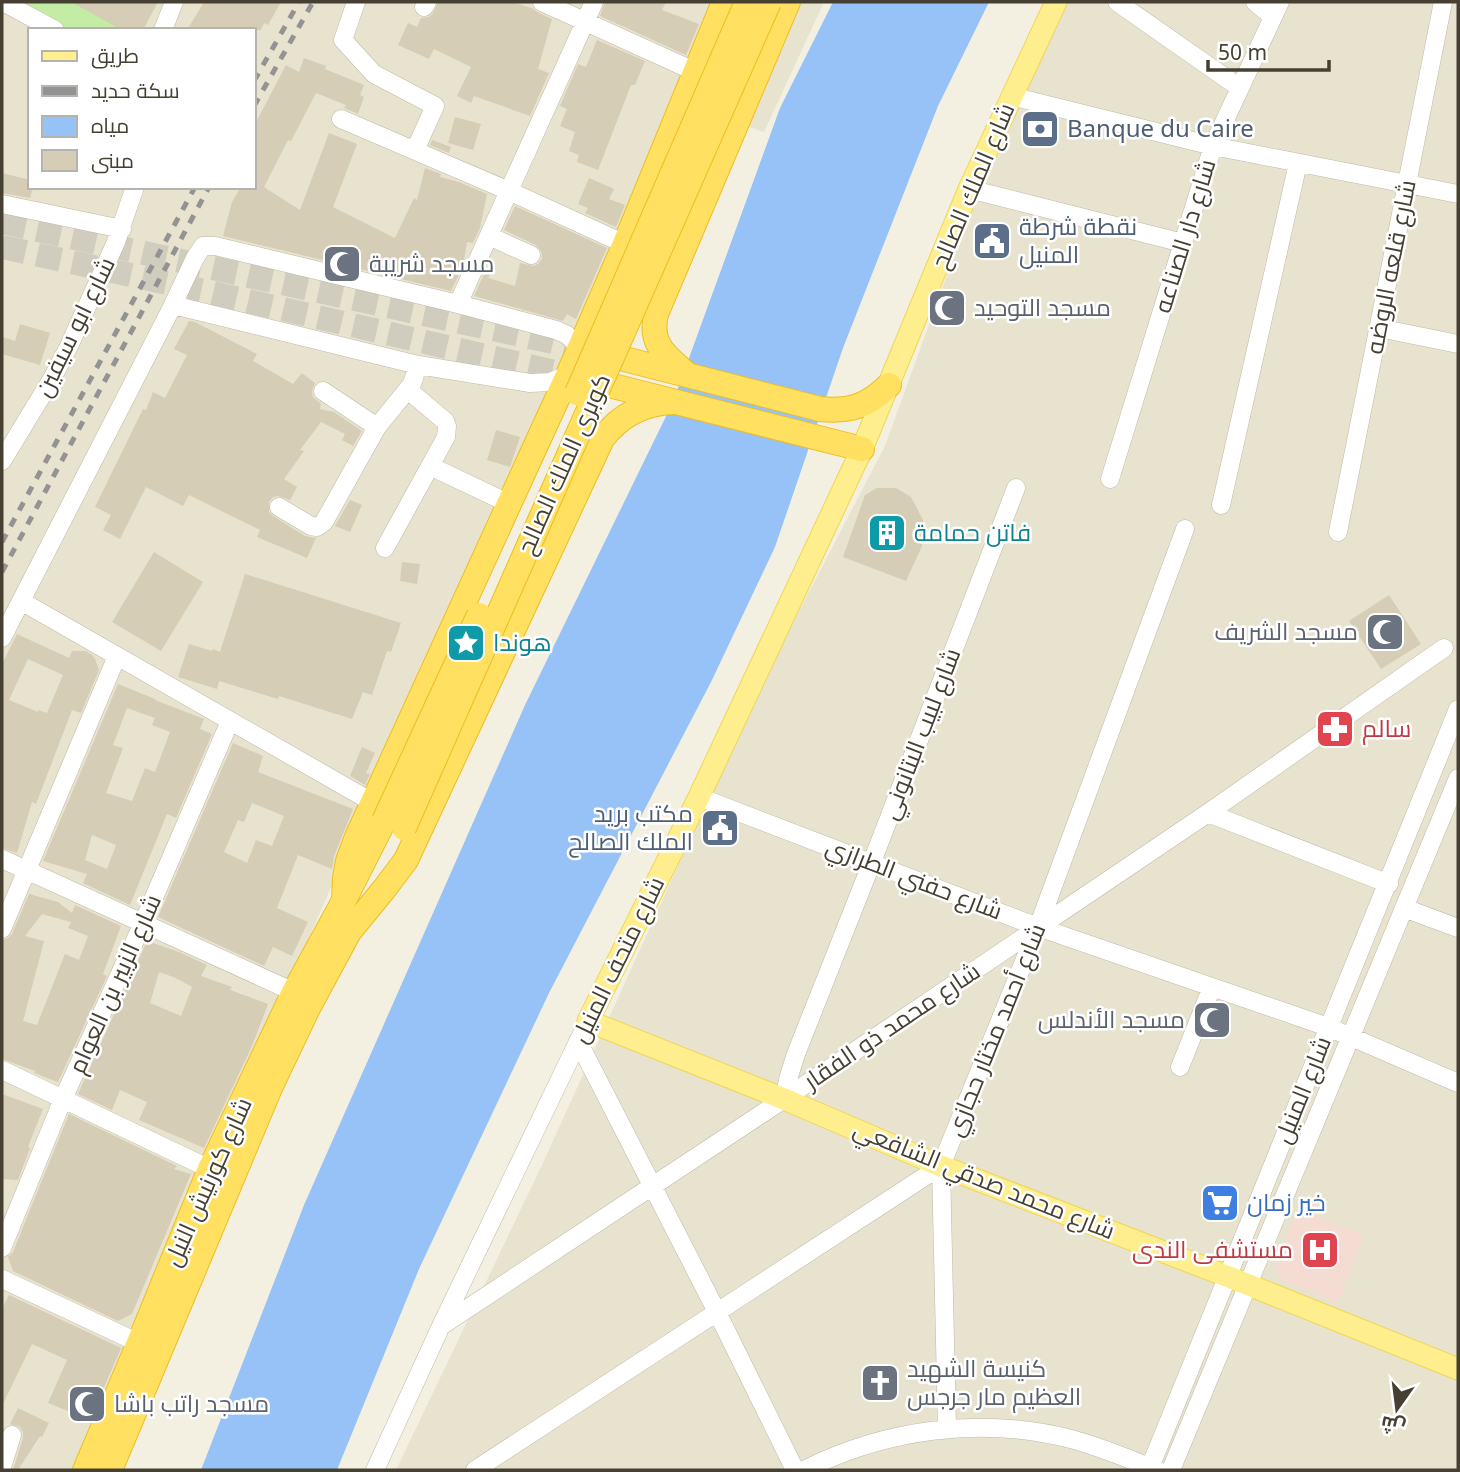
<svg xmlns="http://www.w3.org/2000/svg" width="1460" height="1472" font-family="'Noto Sans',Cairo,sans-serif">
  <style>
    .residential { fill: #e7e3cf; fill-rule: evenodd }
    .medical { fill: #f5dcd3 }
    .green { fill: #c3eca5 }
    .water { fill: #96c2f7 }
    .building { fill: #d5cdb6; fill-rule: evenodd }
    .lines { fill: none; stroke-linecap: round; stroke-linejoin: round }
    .highway-tunnel { stroke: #d0cdbf; stroke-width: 24; stroke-dasharray: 24 12; stroke-linecap: butt }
    .minor-casing { stroke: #bfb9a4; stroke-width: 19 }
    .major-casing { stroke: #f0d653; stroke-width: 23 }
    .highway-casing { stroke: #edbe21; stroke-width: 26 }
    .minor { stroke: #fff; stroke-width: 18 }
    .major { stroke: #ffee8e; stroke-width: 21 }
    .highway { stroke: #ffe060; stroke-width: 24 }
    .rail { stroke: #939393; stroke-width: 5; stroke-dasharray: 9 9; stroke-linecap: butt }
    .highway-bridge-casing { stroke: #edbe21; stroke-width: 26; stroke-linecap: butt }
    .highway-bridge { stroke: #ffe060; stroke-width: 24 }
    .labels { text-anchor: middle; stroke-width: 5; stroke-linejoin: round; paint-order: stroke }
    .service-label { font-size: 24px; fill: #4e5e75; stroke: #fff; text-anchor: start }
    .street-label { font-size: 24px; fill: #454032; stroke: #fff }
    .worship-label { font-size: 24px; fill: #5b616d; stroke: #fff; text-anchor: start }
    .culture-label { font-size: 24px; fill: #0d838f; stroke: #fff; text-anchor: start }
    .health-label { font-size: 24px; fill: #be3a42; stroke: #fff; text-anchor: start }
    .shop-label { font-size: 24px; fill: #366cbe; stroke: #fff; text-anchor: start }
  </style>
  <rect width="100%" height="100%" fill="#f3f0e2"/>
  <path class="residential" d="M2,2H824L764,132L673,102L569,358L460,591L255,1062L81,1470H2ZM30,30H254V187H30Z
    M1046,2H1458V1470H396L542,1165L759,688L885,446Z"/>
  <path class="medical" d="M1299,1209L1364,1235L1338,1302L1281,1280L1275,1264Z"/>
  <path class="green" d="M3,2H153L136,30H55Z"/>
  <path class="water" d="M833,2H989L938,106L843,348L775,547L711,682L549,993L419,1269L337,1470H201L304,1205L525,705L673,402L780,108Z"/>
  <path class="building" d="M71,2H158L143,30H122Z
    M204,2H281L268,25L264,23L261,30H187Z
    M438,2H511L532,8L537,12L552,19L538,69L549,73L530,116L474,96L471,103L457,96L471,67L434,49L429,59L398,45L408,23L417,27L421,18L429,17L433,13Z
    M605,2H666L662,10L699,24L686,55L600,16Z
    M597,40L645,61L635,85H631L598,170L577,162L579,155L569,151L575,132L560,126L567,109L560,106L578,64L586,67Z
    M304,58L326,66L325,69L364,85L360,95L364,97L358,114L344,108L346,105L316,93L291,141L288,140L264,187L300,210L329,133L357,144L333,207L395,238L414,198L417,200L425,168L441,174L440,177L459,182L487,194L480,228L473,243L467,242L463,266L451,291L223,236L232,202L241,187H254V126L286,65L299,72Z
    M455,117L481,124L473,150L448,143Z
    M432,140L451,147L449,153L430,145Z
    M2,173L30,180V187H33L30,198L2,193Z
    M589,178L614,189L609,199L625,205L616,227L585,213L588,208L578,204Z
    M515,206L607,248L576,319L567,314L563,321L474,296L485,272L490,274L488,278L515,286L520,263L533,266L538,264L542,259V253L536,245L504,230Z
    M189,321L195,322L257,354L253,361L293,384L302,373L315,383L312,391L313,397L321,404L320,409L334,412L362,431L353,446L342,440L345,434L321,422L300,450L304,451L284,479L297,487L290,500L278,496L273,497L269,502V512L273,516L305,536L316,538L307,558L257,537L260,530L189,495L183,506L146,487L120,539L103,530L111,515L95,507L143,409L146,410L153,392L165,398L187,355L174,349Z
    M20,324L50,333L40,365L2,354V337L15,341Z
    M496,430L520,437L510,467L487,460Z
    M877,488H896L911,497L923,520L922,546L906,581L843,557L865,495Z
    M350,500L362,505L350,532L335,526Z
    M154,552L203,582L161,651L112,622Z
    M402,562L420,564L417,584L400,581Z
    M245,574L401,623L391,652L387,651L372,695L363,692L352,719L279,696L278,699L219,681L217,689L178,677L189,644L212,651L213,649L220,652Z
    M1389,595L1421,644L1381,669L1349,621Z
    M17,634L69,658L72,651H86L92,655L95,659L99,670L81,713L72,710L36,804L32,802L17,853L2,848V664ZM28,659L63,675L47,713L38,710V712L9,700Z
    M118,684L155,699V700L204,719L200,729L212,734L176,818L167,814L130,905L83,883L87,874L43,861ZM127,708L155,718L152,725L170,732L155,772L145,768L132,801L106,793L123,748L113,745ZM92,835L116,845L107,869L85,860Z
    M233,743L263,756L258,772L353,809L334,856L332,869L298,855L277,908L308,922L292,956L273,947L264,966L158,917ZM252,803L284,816L272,846L256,840L247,863L224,852L238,820L244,822Z
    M362,747L375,753L366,773L370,774L365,785L350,776Z
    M29,894L58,902L72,913L75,905L121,926L103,974L107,976L58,1082L34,1073L35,1071L2,1059V940L8,938L12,934ZM42,914L71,922L68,928L88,936L79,960L65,954L37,1025L23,1021L44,941L25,936Z
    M147,941L179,952L207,965L201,976L232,987L230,990L268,1004L252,1046L204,1148L139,1120L147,1102L120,1090L112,1110L78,1094ZM159,972L176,978L192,987L181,1016L150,1003Z
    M2,1094L43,1109L28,1147L30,1148L18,1180L2,1179Z
    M69,1114L177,1166L174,1169L191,1174L132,1314L118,1321L13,1271L8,1257L13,1252Z
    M9,1295L121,1348L91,1418L89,1417L88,1419L48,1403L67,1360L32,1344L2,1406V1309Z
    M18,1408L49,1423L42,1437L40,1436L18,1470H13L23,1438V1432L20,1427L10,1424Z"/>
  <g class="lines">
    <path class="highway-tunnel" d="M2,222L580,348
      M2,247L209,292L568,375"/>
    <defs>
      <path id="minor" d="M3,2L55,30
        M356,2L343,40L374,74L435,106L415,150
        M542,2L696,72
        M1117,2L1240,88
        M1255,2L1273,17
        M424,7L427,2
        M163,30L174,2
        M1011,96L1213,146L1458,194
        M341,119L509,191L614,239L624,246
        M969,189L1183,243
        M2,204L122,229
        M489,236L531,255
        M458,304L594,2
        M173,305L418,365L530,383L550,382L568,375
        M1379,328L1458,344
        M323,391L377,427
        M2,461L53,377L70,344L116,242L135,187
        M430,466L510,504
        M1110,479L1213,146L1280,2
        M1221,505L1298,163
        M279,507L311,526L317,527L324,522L377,427L412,384L418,365
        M1338,532L1443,2
        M385,548L446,437L447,426L445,421L408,390
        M21,601L372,802
        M2,638L171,309L195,258L203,246H215L458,304L556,330L567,335L580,348
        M699,797L1038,927L1328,1027L1458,1083
        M1208,813L1389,884
        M2,859L294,992
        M1404,908L1458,928
        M2,929L117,656
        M578,1041L717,1312L795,1470
        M1180,1067L1212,987
        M2,1070L210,1169
        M784,1099L789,1076L796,1054L872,862L1016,488
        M941,1166L947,1429
        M2,1248L63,1099L143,923L230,721
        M2,1279L139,1343
        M441,1326L784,1099L1208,813L1444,648
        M2,1467L12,1435
        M375,1470L441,1326L588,1021
        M475,1470L941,1166L1038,927L1185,529
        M804,1470C886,1429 981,1416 1071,1439C1101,1447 1129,1459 1157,1470
        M1149,1470L1458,709
        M1171,1470L1458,778"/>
      <path id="major" d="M1056,2L969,189L862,449L699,797L588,1021L784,1099L941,1166L1229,1277L1458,1369"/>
      <path id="highway" d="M593,351L820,409C850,412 868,406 889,385
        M688,375C666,356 649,345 656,314L788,2
        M581,378L862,449
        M344,900L345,879L348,861L357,837L568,375L624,246L724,2
        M85,1470L139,1343L210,1169L294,992L340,908L384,821
        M110,1470L270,1088L308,1008L349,932L385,888L406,860L602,439C620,415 644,403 673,402"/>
    </defs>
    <use href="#minor" class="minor-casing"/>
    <use href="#major" class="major-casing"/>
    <use href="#highway" class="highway-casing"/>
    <use href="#minor" class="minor"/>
    <use href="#major" class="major"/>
    <use href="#highway" class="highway"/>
    <path class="rail" d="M254,81L299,2
      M254,106L313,2
      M2,542L195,187
      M2,572L209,187"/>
    <defs>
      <path id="highway-bridge" d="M577,393L747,2
        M384,821L479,615
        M404,828L769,2"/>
    </defs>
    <use href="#highway-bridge" class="highway-bridge-casing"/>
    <use href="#highway-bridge" class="highway-bridge"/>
  </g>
  <defs>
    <symbol id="bank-square" viewBox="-11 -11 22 22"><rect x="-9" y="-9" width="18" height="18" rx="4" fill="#5c6f8a" stroke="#fff"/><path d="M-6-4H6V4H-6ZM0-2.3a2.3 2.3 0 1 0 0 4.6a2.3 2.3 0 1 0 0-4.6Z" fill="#fff"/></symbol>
    <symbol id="civic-square" viewBox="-11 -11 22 22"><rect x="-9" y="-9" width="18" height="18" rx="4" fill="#5c6f8a" stroke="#fff"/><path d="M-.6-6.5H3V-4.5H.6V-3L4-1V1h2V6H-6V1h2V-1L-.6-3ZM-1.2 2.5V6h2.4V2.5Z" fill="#fff"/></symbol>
    <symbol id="mosque-square" viewBox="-11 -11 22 22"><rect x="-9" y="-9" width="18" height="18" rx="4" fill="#6b7280" stroke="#fff"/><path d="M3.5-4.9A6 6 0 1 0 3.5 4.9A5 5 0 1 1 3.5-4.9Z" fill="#fff"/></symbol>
    <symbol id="building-square" viewBox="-11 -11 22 22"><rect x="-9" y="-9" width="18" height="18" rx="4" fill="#0f9aa8" stroke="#fff"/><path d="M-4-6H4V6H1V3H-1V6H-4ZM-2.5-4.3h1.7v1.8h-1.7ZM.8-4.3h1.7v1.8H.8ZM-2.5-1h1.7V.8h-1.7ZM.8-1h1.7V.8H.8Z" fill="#fff"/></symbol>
    <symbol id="sight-square" viewBox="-11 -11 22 22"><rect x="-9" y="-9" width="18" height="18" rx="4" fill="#0f9aa8" stroke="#fff"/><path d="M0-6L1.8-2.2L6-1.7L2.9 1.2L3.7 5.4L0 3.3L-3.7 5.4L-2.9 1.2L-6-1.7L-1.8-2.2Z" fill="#fff"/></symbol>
    <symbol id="pharmacy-square" viewBox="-11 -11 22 22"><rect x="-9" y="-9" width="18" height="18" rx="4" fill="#e0444e" stroke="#fff"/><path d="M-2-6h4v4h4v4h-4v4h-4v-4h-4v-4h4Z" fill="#fff"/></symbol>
    <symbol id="supermarket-square" viewBox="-11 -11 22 22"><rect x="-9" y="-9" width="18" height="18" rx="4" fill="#3f7fe0" stroke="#fff"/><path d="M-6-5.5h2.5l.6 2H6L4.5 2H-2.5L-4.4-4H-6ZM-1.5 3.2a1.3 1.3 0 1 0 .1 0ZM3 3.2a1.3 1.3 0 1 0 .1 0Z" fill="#fff"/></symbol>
    <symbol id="hospital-square" viewBox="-11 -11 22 22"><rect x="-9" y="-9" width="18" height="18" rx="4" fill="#e0444e" stroke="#fff"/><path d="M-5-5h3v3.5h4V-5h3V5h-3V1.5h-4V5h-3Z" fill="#fff"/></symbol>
    <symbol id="church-square" viewBox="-11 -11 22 22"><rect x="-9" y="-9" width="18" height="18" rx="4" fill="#6b7280" stroke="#fff"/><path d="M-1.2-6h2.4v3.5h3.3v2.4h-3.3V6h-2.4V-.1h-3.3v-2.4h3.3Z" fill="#fff"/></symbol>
  </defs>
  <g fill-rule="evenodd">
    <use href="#bank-square" x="1018" y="107" width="44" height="44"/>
    <use href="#civic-square" x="970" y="219" width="44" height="44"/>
    <use href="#mosque-square" x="320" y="242" width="44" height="44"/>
    <use href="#mosque-square" x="925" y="286" width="44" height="44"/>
    <use href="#building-square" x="865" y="511" width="44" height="44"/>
    <use href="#mosque-square" x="1363" y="610" width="44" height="44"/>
    <use href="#sight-square" x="444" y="621" width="44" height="44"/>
    <use href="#pharmacy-square" x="1313" y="707" width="44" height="44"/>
    <use href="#civic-square" x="698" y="806" width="44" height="44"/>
    <use href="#mosque-square" x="1190" y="998" width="44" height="44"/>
    <use href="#supermarket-square" x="1198" y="1181" width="44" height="44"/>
    <use href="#hospital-square" x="1298" y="1228" width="44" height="44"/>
    <use href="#church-square" x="858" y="1361" width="44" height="44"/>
    <use href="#mosque-square" x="65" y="1382" width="44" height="44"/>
  </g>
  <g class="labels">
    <g class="service-label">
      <text x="1067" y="137">Banque du Caire</text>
      <text x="1019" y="235">نقطة شرطة<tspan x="1019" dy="28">المنيل</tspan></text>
      <text x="693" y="822" text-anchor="end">مكتب بريد<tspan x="693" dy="28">الملك الصالح</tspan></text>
    </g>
    <g class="street-label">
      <text transform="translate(973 186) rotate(-67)" y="8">شارع الملك الصالح</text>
      <text transform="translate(1185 236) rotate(-73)" y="8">شارع دار الصناعه</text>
      <text transform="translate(1391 267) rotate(-79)" y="8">شارع قلعه الروضه</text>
      <text transform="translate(75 327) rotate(-64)" y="8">شارع ابو سيفين</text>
      <text transform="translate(564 464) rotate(-66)" y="8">كوبرى الملك الصالح</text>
      <text transform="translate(921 734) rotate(-69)" y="8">شارع لبيب البتانوني</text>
      <text transform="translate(914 879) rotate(21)" y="8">شارع حفني الطرازي</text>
      <text transform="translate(618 960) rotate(-64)" y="8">شارع متحف المنيل</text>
      <text transform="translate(115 984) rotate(-66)" y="8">شارع الزبير بن العوام</text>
      <text transform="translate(892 1026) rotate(-34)" y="8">شارع محمد ذو الفقار</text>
      <text transform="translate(996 1030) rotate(-68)" y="8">شارع أحمد مختار حجازي</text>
      <text transform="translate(1303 1090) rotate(-68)" y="8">شارع المنيل</text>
      <text transform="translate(984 1180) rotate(22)" y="8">شارع محمد صدقي الشافعي</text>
      <text transform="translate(208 1182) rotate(-66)" y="8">شارع كورنيش النيل</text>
    </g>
    <g class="worship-label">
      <text x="369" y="272">مسجد شريبة</text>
      <text x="974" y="316">مسجد التوحيد</text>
      <text x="1358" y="640" text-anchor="end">مسجد الشريف</text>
      <text x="1185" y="1028" text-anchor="end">مسجد الأندلس</text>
      <text x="907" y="1377">كنيسة الشهيد<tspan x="907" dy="28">العظيم مار جرجس</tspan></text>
      <text x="114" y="1412">مسجد راتب باشا</text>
    </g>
    <g class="culture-label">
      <text x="914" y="541">فاتن حمامة</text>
      <text x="493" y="651">هوندا</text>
    </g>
    <g class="health-label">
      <text x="1362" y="737">سالم</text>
      <text x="1293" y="1258" text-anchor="end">مستشفى الندى</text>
    </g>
    <g class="shop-label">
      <text x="1247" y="1211">خير زمان</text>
    </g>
  </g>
  <rect width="1460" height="1472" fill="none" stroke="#454032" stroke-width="7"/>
  <rect x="28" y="28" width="228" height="161" fill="#ffffff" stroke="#b5b3ad" stroke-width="2"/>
  <rect x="42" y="51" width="35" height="10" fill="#ffee8e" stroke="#b5b3ad" stroke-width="2"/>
  <text x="91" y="63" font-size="21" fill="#454032">طريق</text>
  <rect x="42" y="86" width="35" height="10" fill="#939393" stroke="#b5b3ad" stroke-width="2"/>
  <text x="91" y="98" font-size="21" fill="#454032">سكة حديد</text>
  <rect x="42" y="116" width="35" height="21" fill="#96c2f7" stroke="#b5b3ad" stroke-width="2"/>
  <text x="91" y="133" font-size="21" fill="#454032">مياه</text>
  <rect x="42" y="150" width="35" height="21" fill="#d5cdb6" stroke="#b5b3ad" stroke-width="2"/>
  <text x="91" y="168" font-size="21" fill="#454032">مبنى</text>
  <g transform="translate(1397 1409) rotate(194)" stroke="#ffffff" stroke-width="5" paint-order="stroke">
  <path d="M0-5L12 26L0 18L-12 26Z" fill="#454032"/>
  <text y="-10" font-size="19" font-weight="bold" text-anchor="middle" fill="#454032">ش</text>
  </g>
  <path d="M1208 60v10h121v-10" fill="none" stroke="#454032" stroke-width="3.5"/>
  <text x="1218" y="60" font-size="21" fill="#454032" stroke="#ffffff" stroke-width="5" paint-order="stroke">50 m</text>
</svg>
